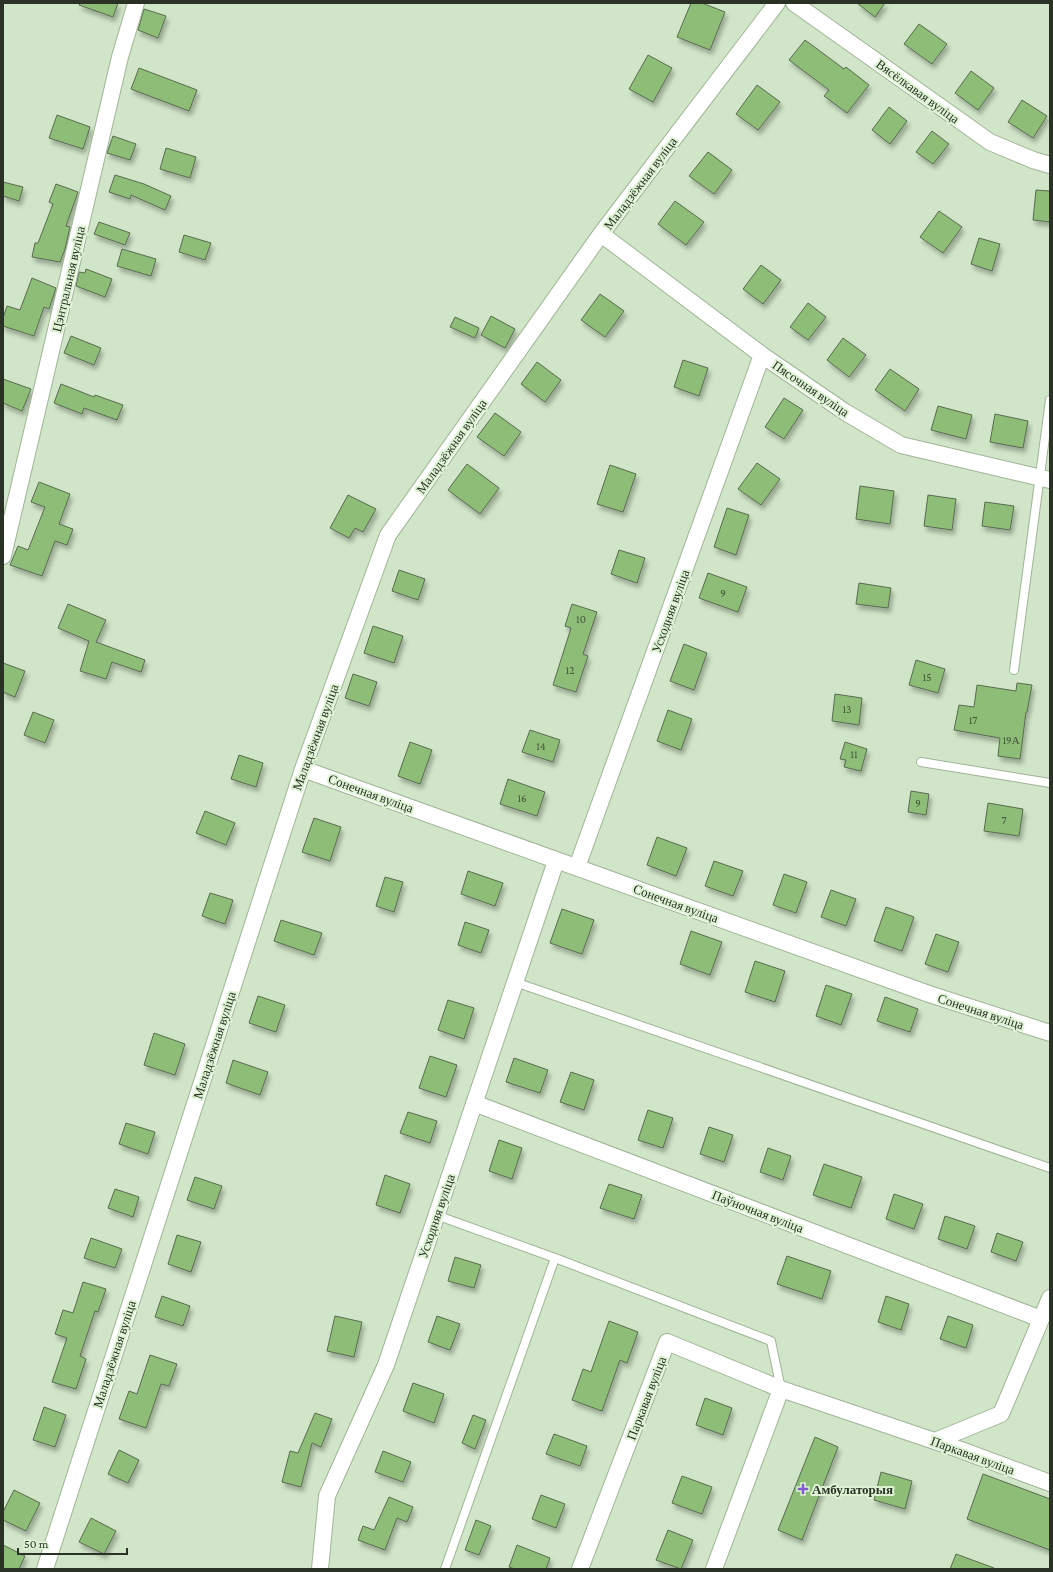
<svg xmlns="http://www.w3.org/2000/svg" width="1053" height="1572" font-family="'Crimson Pro',serif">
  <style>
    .building { fill: #8dbd76; stroke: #596b50; filter: url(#shadow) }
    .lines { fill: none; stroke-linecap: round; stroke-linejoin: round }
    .lane-casing { stroke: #a0b497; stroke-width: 10 }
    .street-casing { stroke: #a0b497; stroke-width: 18 }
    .lane { stroke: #fff; stroke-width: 8 }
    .street { stroke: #fff; stroke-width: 16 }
    .poi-dot { fill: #835ad4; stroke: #def4d5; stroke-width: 1.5 }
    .labels { text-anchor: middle; stroke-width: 4; stroke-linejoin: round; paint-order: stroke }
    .number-label { font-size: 11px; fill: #43553a }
    .street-label { font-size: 13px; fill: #2a3226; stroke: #def4d5 }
    .poi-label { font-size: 13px; font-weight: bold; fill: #2a3226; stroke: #def4d5; text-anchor: start }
  </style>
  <defs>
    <filter id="shadow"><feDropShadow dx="2.5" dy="4.5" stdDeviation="2" flood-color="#0004"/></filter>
  </defs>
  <rect width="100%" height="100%" fill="#d1e6c8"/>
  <path class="building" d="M80,3H118L113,17L79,5Z
    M691,3H702L725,12L710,50L677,37Z
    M857,3H885L875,17Z
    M144,9L166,16L158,38L138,30Z
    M919,24L947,44L932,64L904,44Z
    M805,40L844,69L846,67L869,85L847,113L824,96L829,90L789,60Z
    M648,55L672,68L653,102L629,89Z
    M139,68L197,90L189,111L131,89Z
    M971,71L994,88L978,110L955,93Z
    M757,85L780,102L758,130L736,114Z
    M1022,100L1047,116L1033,138L1008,122Z
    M889,107L907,121L890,144L872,130Z
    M57,115L90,127L83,149L49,138Z
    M932,131L949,144L933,164L916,152Z
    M113,136L136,144L130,160L107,153Z
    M166,148L196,157L190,178L160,169Z
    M708,152L732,170L714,194L689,176Z
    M115,175L144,184L171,196L165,210L131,195L130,199L109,192Z
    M3,182L23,187L19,201L3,196Z
    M56,184L78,192L66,226L70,227L65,249L60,262L32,257L35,243H38L53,204L49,202Z
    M1036,190L1050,191V222L1033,220Z
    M675,201L704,222L686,245L658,224Z
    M939,211L962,227L943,253L920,237Z
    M99,222L130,233L125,245L94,234Z
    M184,235L211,243L205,260L179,252Z
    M979,238L1000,244L992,271L971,264Z
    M122,249L156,259L151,276L117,266Z
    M761,265L781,280L763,304L743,289Z
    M86,269L112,279L105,297L76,286L79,272L85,273Z
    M32,278L56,288L49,309L44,307L34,336L3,326V318L7,306L20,310Z
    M600,294L624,311L605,337L581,320Z
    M808,303L826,317L808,340L790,327Z
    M491,316L515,329L505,348L481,335Z
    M455,317L479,328L475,338L450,327Z
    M71,336L101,348L94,365L64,353Z
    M843,338L866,355L849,377L827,360Z
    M683,360L708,368L699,396L674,387Z
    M537,362L561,380L545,402L521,384Z
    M890,369L919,389L905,411L875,390Z
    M3,379L31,389L22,411L3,403Z
    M61,384L94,397L95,395L123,405L117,420L84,408L82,414L54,403Z
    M784,398L803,410L784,439L765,427Z
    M938,406L972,415L966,439L931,430Z
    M495,413L521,432L504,456L477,437Z
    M995,414L1028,421L1023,448L990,442Z
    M757,463L780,479L761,505L738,489Z
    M467,464L499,488L480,514L448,490Z
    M610,465L636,474L623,512L597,504Z
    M39,482L70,494L59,524L73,529L67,545L55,541L42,576L10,565L18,546L28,550L45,507L31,502Z
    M860,486L894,491L890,524L856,519Z
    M348,495L376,509L363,532L355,528L349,538L330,528Z
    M928,495L956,499L952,530L924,526Z
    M985,502L1014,506L1010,530L982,526Z
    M727,508L749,515L736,555L714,547Z
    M619,550L645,558L637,583L611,574Z
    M399,570L425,579L418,600L392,591Z
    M708,573L747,587L738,612L699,598Z
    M859,583L891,588L888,608L856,604Z
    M68,604L106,620L96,642L145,660L141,672L112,662L106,679L80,671L89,641L58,628Z
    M572,604L597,612L583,654L588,656L576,692L553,685L571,628L565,626Z
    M373,626L403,636L394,663L364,653Z
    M684,644L707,653L694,690L670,681Z
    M916,660L945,669L938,693L909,685Z
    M3,663L25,671L15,697L3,692Z
    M353,674L377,682L369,706L345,698Z
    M1017,683L1032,685L1027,712H1026L1020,759L998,756L1000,738L954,730L959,705L974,707L977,685L1016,691Z
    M835,694L862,698L859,725L832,721Z
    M668,710L692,719L681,750L657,741Z
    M33,712L54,720L45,743L24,735Z
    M530,730L560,740L553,762L522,752Z
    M410,742L432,750L420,784L398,776Z
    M845,742L867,749L861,771L844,767L846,760L840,759Z
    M239,755L263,763L256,787L231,779Z
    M508,779L545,792L537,816L500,804Z
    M911,791L929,794L926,815L908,812Z
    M988,803L1023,809L1019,836L984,831Z
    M205,811L235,823L226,845L196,833Z
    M314,818L341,827L330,861L302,852Z
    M657,837L687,848L676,876L647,865Z
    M714,861L743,871L733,896L705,886Z
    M468,871L503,883L495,906L461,894Z
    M784,874L807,882L796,913L773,905Z
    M385,877L403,882L394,912L376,906Z
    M831,890L856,899L846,926L821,917Z
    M210,893L233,900L225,924L202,916Z
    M886,907L914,917L902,951L874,941Z
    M562,909L594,920L582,954L550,943Z
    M281,920L322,933L314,955L274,941Z
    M465,922L489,930L481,953L458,945Z
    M691,931L722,942L710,975L680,964Z
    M936,934L959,942L948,972L925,964Z
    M755,961L785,971L775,1002L745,992Z
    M826,985L852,994L841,1025L816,1016Z
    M258,996L285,1005L276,1032L249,1023Z
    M885,997L918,1009L910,1032L877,1021Z
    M448,1000L474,1008L464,1039L438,1030Z
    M154,1033L185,1044L175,1075L144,1065Z
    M430,1056L457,1065L446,1097L419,1088Z
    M514,1058L548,1070L540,1093L506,1082Z
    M233,1060L268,1072L260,1095L226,1083Z
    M571,1072L594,1080L584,1110L560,1102Z
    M648,1110L673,1118L663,1148L638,1140Z
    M408,1112L437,1121L430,1143L400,1133Z
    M126,1123L155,1132L148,1154L119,1144Z
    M709,1127L733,1135L724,1162L700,1154Z
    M499,1140L522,1148L512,1179L489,1171Z
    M768,1148L791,1156L783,1180L760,1172Z
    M824,1164L862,1177L851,1208L813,1195Z
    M385,1175L410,1184L400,1213L376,1205Z
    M195,1177L222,1186L214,1209L187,1200Z
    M609,1184L642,1195L634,1219L600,1208Z
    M115,1189L139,1197L133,1217L108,1208Z
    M894,1194L923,1204L914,1229L886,1219Z
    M945,1216L975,1226L967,1249L938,1239Z
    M997,1233L1023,1242L1016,1261L991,1252Z
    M177,1235L201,1242L191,1272L168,1264Z
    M91,1238L122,1249L115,1268L84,1258Z
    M787,1256L831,1271L822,1299L777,1284Z
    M455,1257L481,1265L474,1288L448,1281Z
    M83,1282L106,1289L98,1312L95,1311L80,1356L86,1359L76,1389L52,1382L67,1338L55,1334L63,1310L73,1313Z
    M162,1296L190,1306L183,1326L155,1317Z
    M886,1296L909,1304L901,1330L878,1322Z
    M335,1316L362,1322L354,1357L327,1351Z
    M437,1316L460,1324L450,1350L428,1342Z
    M948,1316L973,1325L966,1348L940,1339Z
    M609,1321L638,1332L627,1363L620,1360L602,1411L572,1400L583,1369L591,1372Z
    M150,1355L177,1364L169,1386L161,1384L146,1428L119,1419L129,1391L137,1394Z
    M413,1383L444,1394L434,1423L403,1411Z
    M705,1398L732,1408L723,1435L696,1425Z
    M44,1407L66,1415L55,1447L33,1440Z
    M315,1413L332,1419L321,1447L312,1443L301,1487L282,1482L290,1451L298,1453Z
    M473,1415L486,1420L475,1449L462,1443Z
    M554,1434L587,1446L580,1466L546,1454Z
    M815,1437L838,1447L802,1540L778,1530Z
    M119,1450L139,1460L128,1483L108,1474Z
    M383,1451L411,1462L403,1482L375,1472Z
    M881,1472L912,1481L905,1509L874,1500Z
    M983,1474L1050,1499V1550L967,1519Z
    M682,1476L712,1487L702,1514L672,1503Z
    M14,1490L40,1503L26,1531L3,1520V1512Z
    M541,1495L565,1504L556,1528L532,1519Z
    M389,1497L413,1507L407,1522L397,1518L385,1550L358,1540L363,1526L374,1530Z
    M91,1518L116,1531L104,1554L79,1542Z
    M476,1520L491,1526L479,1555L465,1550Z
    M668,1530L693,1540L681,1569L656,1560Z
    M3,1545L25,1556L19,1569H3Z
    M517,1545L550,1558L546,1569H515L509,1567Z
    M956,1554L994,1568V1569H950Z"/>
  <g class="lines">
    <defs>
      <path id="lane" d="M1014,670L1050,400
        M921,762L1050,783
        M515,982L1050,1168
        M436,1215L555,1258L445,1569
        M555,1258L771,1341L781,1389"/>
      <path id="street" d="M794,3L990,142L1033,160L1050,165
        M601,234L762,355L845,412L901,445L1050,480
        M3,556L120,57L136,3
        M303,769L929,994L1050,1033
        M577,867L762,355
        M474,1103L1041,1319
        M935,1441L1001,1414L1050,1298
        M45,1569L303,769L388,535L601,234L777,3
        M320,1569L327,1496L386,1365L556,861
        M580,1569L667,1342L781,1389L961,1450L1050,1483
        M714,1569L781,1389"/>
    </defs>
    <use href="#lane" class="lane-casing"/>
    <use href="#street" class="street-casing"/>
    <use href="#lane" class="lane"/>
    <use href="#street" class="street"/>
  </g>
  <path class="poi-dot" d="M801 1483h4v4h4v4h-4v4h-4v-4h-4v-4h4z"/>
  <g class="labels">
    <g class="number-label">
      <text x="723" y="597">9</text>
      <text x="581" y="623">10</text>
      <text x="570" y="674">12</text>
      <text x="927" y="681">15</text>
      <text x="847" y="713">13</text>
      <text x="973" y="724">17</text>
      <text x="1011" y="744">19А</text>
      <text x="541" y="750">14</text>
      <text x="854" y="758">11</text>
      <text x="522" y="802">16</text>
      <text x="918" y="807">9</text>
      <text x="1004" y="824">7</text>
    </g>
    <g class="street-label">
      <text transform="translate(918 91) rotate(36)" y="5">Вясёлкавая вуліца</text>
      <text transform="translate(640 183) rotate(-53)" y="5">Маладзёжная вуліца</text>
      <text transform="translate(68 279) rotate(-77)" y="5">Цэнтральная вуліца</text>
      <text transform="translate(811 388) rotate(34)" y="5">Пясочная вуліца</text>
      <text transform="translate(451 446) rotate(-55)" y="5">Маладзёжная вуліца</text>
      <text transform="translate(670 611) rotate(-70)" y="5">Усходняя вуліца</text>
      <text transform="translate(315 737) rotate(-70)" y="5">Маладзёжная вуліца</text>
      <text transform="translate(371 793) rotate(20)" y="5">Сонечная вуліца</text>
      <text transform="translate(676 903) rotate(20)" y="5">Сонечная вуліца</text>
      <text transform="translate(981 1011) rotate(18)" y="5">Сонечная вуліца</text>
      <text transform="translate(214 1045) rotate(-72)" y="5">Маладзёжная вуліца</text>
      <text transform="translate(758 1211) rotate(21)" y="5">Паўночная вуліца</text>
      <text transform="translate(436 1216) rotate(-71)" y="5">Усходняя вуліца</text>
      <text transform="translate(114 1354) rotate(-72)" y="5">Маладзёжная вуліца</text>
      <text transform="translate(646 1398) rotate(-69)" y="5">Паркавая вуліца</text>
      <text transform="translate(973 1455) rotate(20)" y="5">Паркавая вуліца</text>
    </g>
    <g class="poi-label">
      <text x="812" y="1494">Амбулаторыя</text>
    </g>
  </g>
  <rect width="1053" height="1572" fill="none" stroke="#2a3226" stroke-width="8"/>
  <path d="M18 1548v6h109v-6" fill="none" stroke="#2a3226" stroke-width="2"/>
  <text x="24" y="1548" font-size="12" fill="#2a3226" stroke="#def4d5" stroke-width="3" paint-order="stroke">50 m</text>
</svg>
